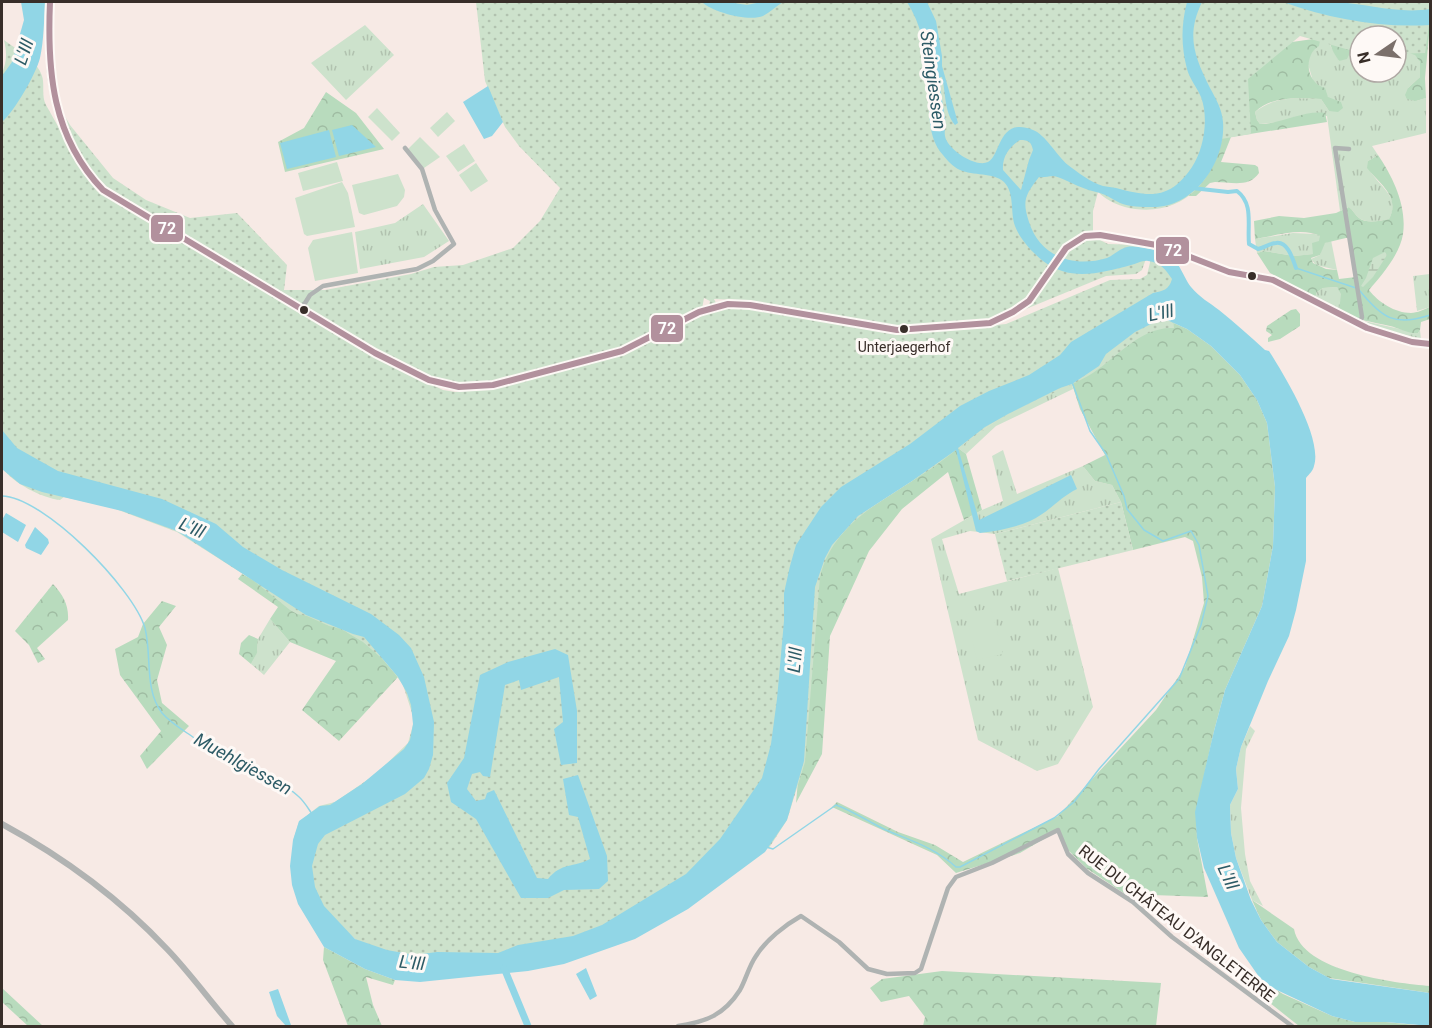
<svg xmlns="http://www.w3.org/2000/svg" width="1432" height="1028" font-family="Roboto,sans-serif">
  <style>
    .grass { fill: url(#grass-tufts) }
    .forest { fill: url(#forest-crowns); fill-rule: evenodd }
    .wetland { fill: url(#wetland-marsh) }
    .park { fill: url(#park-dots) }
    .pitch { fill: #cde2cc }
    .water { fill: #91d6e6; fill-rule: evenodd }
    .lines { fill: none; stroke-linecap: round; stroke-linejoin: round }
    .stream { stroke: #91d6e6; stroke-width: 1.5 }
    .canal { stroke: #91d6e6; stroke-width: 4 }
    .river { stroke: #91d6e6; stroke-width: 7 }
    .minor { stroke: #afb3b2; stroke-width: 4.5 }
    .major { stroke: #b1b3b2; stroke-width: 6 }
    .bus-1-casing { stroke: #fef9f6; stroke-width: 10 }
    .bus-1 { stroke: #b2919d; stroke-width: 6 }
    .bus-dot { fill: #382e29; stroke: #fef9f6; stroke-width: 2 }
    .labels { text-anchor: middle; stroke-width: 6; stroke-linejoin: round; paint-order: stroke }
    .bus-label { font-size: 14px; fill: #382e29; stroke: #fef9f6 }
    .street-label { font-size: 16px; fill: #382e29; stroke: #fef9f6 }
    .water-label { font-size: 18px; font-style: italic; fill: #2d5b66; stroke: #fef9f6 }
    .line-badge { stroke: #fef9f6; stroke-width: 2 }
    .badge-label { font-size: 16px; text-anchor: middle; font-weight: bold; fill: #fff }
  </style>
  <defs>
    <pattern id="grass-tufts" width="24" height="20" patternUnits="userSpaceOnUse" patternTransform="scale(1.5)"><rect width="24" height="20" fill="#cde2cc"/><path d="M3 7l-1-3M5 7V3M7 7l1-3M15 17l-1-3M17 17v-4M19 17l1-3" fill="none" stroke="#b1c2af"/></pattern>
    <pattern id="forest-crowns" width="20" height="18" patternUnits="userSpaceOnUse" patternTransform="scale(1.5)"><rect width="20" height="18" fill="#b8dbbd"/><path d="M2 6a3 3 0 1 1 6 0M12 15a3 3 0 1 1 6 0" fill="none" stroke="#9fbca2"/></pattern>
    <pattern id="wetland-marsh" width="20" height="14" patternUnits="userSpaceOnUse" patternTransform="scale(1.5)"><rect width="20" height="14" fill="#cde2cc"/><path d="M1 5h8M5 5V1M11 12h8M15 12V8" fill="none" stroke="#b1c2af"/></pattern>
    <pattern id="park-dots" width="8" height="8" patternUnits="userSpaceOnUse" patternTransform="scale(1.5)"><rect width="8" height="8" fill="#cde2cc"/><path d="M2 2h.1M6 6h.1" fill="none" stroke="#b1c2af" stroke-width="1.8" stroke-linecap="round"/></pattern>
  </defs>
  <rect width="100%" height="100%" fill="#f7eae5"/>
  <path class="grass" d="M365,25L394,55L346,100L311,63Z
    M1360,36V72H1364L1369,80L1376,72H1396V62L1409,53L1415,54L1420,62V77L1408,88L1416,101L1426,98V133L1372,146L1378,155L1368,161C1369,166 1370,172 1373,175C1384,190 1400,199 1389,219C1379,221 1368,224 1359,218C1355,215 1353,210 1349,207L1340,211L1327,116L1305,115L1281,122L1260,124L1257,120L1255,112C1274,96 1298,98 1321,99L1329,111L1328,97L1313,81L1308,64L1309,57L1320,41L1329,39L1331,47L1339,61L1351,51Z
    M423,204L449,241L424,257L360,269L355,232L395,223Z
    M1293,233L1315,234L1321,236L1320,241L1314,247V254L1294,256L1264,251L1257,253L1255,239Z
    M1331,240L1337,270L1316,265L1311,259L1320,255L1323,244Z
    M1430,274V307L1417,311L1413,276Z
    M1337,287L1342,294L1339,311L1315,297L1317,292L1323,288Z
    M1364,321L1418,333L1420,330L1421,339L1366,325Z
    M1072,384L1073,389L996,426L966,454L958,448C992,422 1031,396 1072,384Z
    M1003,450L1017,494L1083,466L1095,481L1112,485L1121,502L995,534L970,531L942,539L959,594L1058,568L1093,707L1058,764L1037,771L978,740L931,539L982,510L1003,501L992,456Z
    M270,619L290,642L264,675L251,664L257,652L258,639Z
    M1250,726L1255,731L1246,749L1241,808L1245,854L1250,881L1263,906L1252,900L1236,858L1231,833L1230,805L1238,789L1236,769L1241,747Z"/>
  <path class="forest" d="M1202,2H1283L1337,19L1395,24L1430,25L1425,78L1426,98L1416,101L1407,99L1405,95L1408,88L1420,77V62L1415,55L1409,53L1396,62V36H1378L1375,31L1366,30L1359,32C1358,42 1351,50 1347,59L1339,61C1335,55 1330,48 1330,40C1330,35 1333,33 1331,27C1319,4 1271,18 1252,23C1259,33 1269,34 1275,45L1282,38L1292,42L1313,39L1320,41L1319,46C1303,56 1306,83 1325,88L1328,97L1341,102L1343,108L1338,112L1329,111L1321,99C1298,98 1273,95 1255,112L1257,120L1260,124C1282,124 1303,110 1325,113L1327,122L1231,137L1221,162L1255,165L1258,167L1259,173C1249,188 1231,182 1215,182L1210,183L1196,196H1188C1211,174 1232,139 1219,105C1204,65 1180,47 1202,2Z
    M326,92L356,113L384,149L285,172L278,142L304,128Z
    M1378,155C1393,177 1407,206 1403,234C1400,254 1382,275 1369,290C1378,302 1395,313 1411,313C1417,313 1425,309 1430,307V319L1421,322L1420,330L1418,333C1408,334 1399,328 1390,326C1372,322 1356,320 1339,311L1341,294L1337,287L1323,288L1317,292L1315,297L1270,273L1257,253L1264,251L1294,256L1313,254L1312,243L1319,241L1320,236C1302,227 1275,236 1255,239L1254,221L1279,216L1304,218L1336,213L1349,207C1353,210 1355,215 1359,218C1367,224 1379,221 1389,219C1401,197 1379,183 1367,168L1368,161ZM1350,237L1356,277L1339,279L1337,270L1326,269L1313,263L1311,258L1320,255L1325,243Z
    M1296,309L1300,314V326L1280,339L1268,342V338L1272,335L1266,331L1267,326L1291,310Z
    M1167,320L1187,329L1211,346L1240,375L1257,400L1267,423L1275,487L1273,546L1262,606L1225,690L1214,731L1196,812L1197,838L1208,897L1125,894L1086,868L1067,849L1059,830L1020,853L956,873L937,855L832,807L837,802L898,832L935,845L963,862L1058,816L1156,710L1185,667L1204,603L1202,577L1193,541L1185,537L1133,550L1121,502L1112,485L1095,481L1083,466L1105,455L1080,409L1072,384L1106,354Z
    M958,448L966,454L982,510L964,520L948,472L902,509L869,551L830,636L822,754L796,803L815,587L825,558L832,545L858,516L912,481Z
    M242,574L364,637L398,677L339,741L302,710L336,661L290,642L270,619L278,607L238,579Z
    M53,584C63,595 69,605 68,620L37,648L45,659L38,663L29,645L15,631Z
    M162,601L176,606L159,627L167,645L157,680L162,703L189,726L147,769L140,756L161,731L120,675L115,649L138,637L143,624Z
    M249,635L258,639L257,653L251,664L239,654L241,643Z
    M1252,900L1294,929C1302,972 1395,983 1430,986V993L1329,978L1309,967L1277,942L1261,920Z
    M324,947L365,969L395,980L393,985L366,977L373,1005L382,1026H348L323,960Z
    M942,971L1161,983L1156,1026H923L925,1017L909,996L881,1002L870,988L882,979Z
    M1259,979L1283,994L1332,1016L1355,1022H1386L1424,1026H1299L1261,996Z
    M2,988L43,1026H28L2,1002Z"/>
  <path class="wetland" d="M1385,252L1387,255L1373,277L1363,287L1361,286L1366,278L1373,258Z"/>
  <path class="park" d="M476,2H1430V24L1429,25L1425,53L1396,54V36H1360V53L1300,36L1248,79L1251,134L1221,139C1213,183 1182,215 1135,209C1122,208 1106,200 1098,192L1093,211V232C1062,236 1053,264 1037,286C1027,300 1013,310 998,317C982,323 965,322 948,323C931,325 911,328 894,327C871,325 849,318 827,314C790,306 751,300 714,299L716,303L709,306L710,301L704,298L702,309L622,348L494,382L462,384L446,381L430,376L376,350L110,192C85,173 73,141 63,113L70,125L113,178L146,200L190,218L237,213L287,265L284,290H325L411,274L434,267L463,265L513,248L540,221L560,188L519,146L505,127L485,81Z
    M4,40C16,49 38,61 42,76C45,85 41,95 46,105L86,176L97,191L373,356L443,390L455,392L495,388L624,354L651,342L684,323L725,307L741,306L827,320L847,326L900,335L1006,324L1110,280L1140,279L1147,275L1152,254L1179,268L1170,288L1174,328C1140,326 1115,360 1088,376C1065,389 1038,399 1014,411C985,426 961,447 935,466C891,497 834,519 820,577L805,762L787,820L769,848L746,836L607,933L479,961L369,952L313,900L310,846L293,841L299,822L319,806L335,802L376,774L408,743L413,725V716L403,685L387,663L363,642L341,629L329,626L307,616L297,614L290,610L254,581L177,532L113,508L64,497L60,500C42,498 13,483 2,468V73C7,61 7,53 4,40Z
    M1096,238L1108,244L1139,245L1143,247L1148,253L1142,270L1136,274L1106,276L1021,311C1028,304 1035,298 1041,291C1057,268 1066,241 1096,238Z
    M1121,502L1133,550L1007,581L995,534Z"/>
  <path class="pitch" d="M377,108L400,133L392,141L368,117Z
    M447,112L455,121L438,137L430,128Z
    M420,137L440,157L424,168L408,149Z
    M464,144L475,161L458,172L446,156Z
    M337,162L343,181L303,191L298,173Z
    M476,163L488,181L471,192L459,175Z
    M398,174L405,190L404,197L397,206L364,215L359,213L352,185Z
    M342,182L348,193L355,227L307,236L304,234L295,198Z
    M352,232L358,273L315,281L308,248L313,240Z
    M991,608L1003,654L977,660L966,614Z"/>
  <path class="water" d="M21,2H45C44,20 44,40 40,58C36,74 14,112 2,122V76L12,62L24,20Z
    M702,2H728L747,5L761,2H783C777,6 770,12 763,16C749,22 712,12 702,2Z
    M907,2H927L936,21L942,56V66L958,123L955,125C944,112 946,93 942,77H940C940,91 943,104 945,118C946,124 944,130 945,136C947,149 975,168 988,162C1001,156 998,116 1033,130C1045,134 1057,156 1068,165C1077,172 1092,183 1103,186C1107,187 1112,187 1116,188C1150,197 1170,200 1192,167C1204,149 1209,118 1201,97C1197,87 1190,80 1187,69C1181,46 1181,25 1187,2H1202C1186,35 1194,56 1210,88C1216,99 1222,109 1223,122C1226,162 1194,208 1152,207C1142,207 1129,207 1120,203C1114,200 1107,195 1100,193C1092,191 1085,189 1078,186C1071,183 1060,177 1053,176C1048,176 1044,178 1039,177C1025,195 1022,201 1029,222C1040,257 1074,268 1107,258C1114,255 1119,249 1127,247C1136,245 1159,250 1167,254C1180,261 1183,277 1191,287C1199,297 1210,303 1219,310C1235,323 1250,336 1265,350L1269,351C1284,375 1323,438 1314,466C1313,471 1309,474 1306,478V561L1296,610L1289,636L1268,681L1241,747L1236,769L1238,789L1230,805L1231,833L1236,858L1251,900L1261,920L1277,942L1309,967L1331,979L1430,993V1026L1386,1022H1355L1332,1016L1264,984L1239,948L1204,868L1197,838L1195,812L1214,731L1225,690L1262,606L1273,546L1275,487L1267,423L1257,400L1240,375L1211,346L1187,329L1167,320L1155,322L1135,332L1106,354L1099,366L1072,384L1060,388L1008,414L985,427L958,448L979,520L1071,475L1077,489C1060,497 1048,513 1030,521C1014,528 997,531 980,533L976,531L956,450L912,481L858,516L832,545L825,558L815,587L804,761L787,820L765,852L688,909L635,939L564,964L528,971L420,982L395,980L365,969L324,947L298,904L292,885L290,866L293,840L299,821L320,806L330,805L362,784L404,749L410,740L413,724L411,705L407,693L398,677L364,637L353,634L306,615L177,531L122,511L42,492L20,484L2,469V430L17,448L58,471L162,499L216,524L243,547L282,570L371,614L399,635L411,648L424,677L434,722L433,755L429,769L424,778L405,794L325,835L318,844L312,866L315,887L324,906L355,939L387,950L414,955L437,952L498,953L518,945L573,936L602,925L686,874L720,839L762,778L771,744L777,699L784,621V593L790,566L796,545L821,507L841,487L910,444L960,406L989,391L1029,375L1060,355L1071,342L1153,293C1163,291 1169,290 1172,279C1166,270 1160,262 1148,261C1143,260 1136,264 1131,265C1101,273 1070,282 1043,261C1032,252 1020,239 1015,226C1010,212 1015,193 1004,182C993,172 973,176 960,170C953,167 947,160 943,155C924,134 931,101 928,76C926,49 921,24 907,2ZM1020,140C1029,140 1031,142 1033,150L1029,160L1021,190L1003,170C1002,157 1009,147 1020,140Z
    M1283,2C1301,1 1319,0 1336,2C1368,4 1398,14 1430,9V25C1381,28 1330,19 1283,2Z
    M488,86L503,122L492,136L484,139L463,102Z
    M352,125L376,147L339,156L332,130Z
    M329,130L336,157L287,169L280,143Z
    M6,513L26,525L18,542L2,532V520Z
    M35,527L48,539L49,543L41,555L26,548L25,545Z
    M555,649L568,655L577,711V763L561,765L554,729L563,722L559,677L521,690L519,680L505,685L490,777L483,776L480,772L472,774L467,789L476,801L485,799L487,793L494,790L537,878L548,879C562,862 573,868 590,859L578,817L569,815L563,779L578,775L607,856L608,881L599,889L564,890L548,898H521L476,819L451,802L447,783L464,758L480,675L508,662Z
    M586,968L597,996L590,1000L576,974Z
    M278,989L291,1025L286,1026L277,1016L269,992Z"/>
  <g class="lines">
    <path class="stream" d="M1296,268L1356,288
      M1360,291C1382,318 1395,327 1430,315
      M2,496C44,497 133,588 145,628C152,655 144,690 162,713C169,721 178,727 187,733C198,740 209,750 221,756C244,768 280,779 298,796C304,801 308,808 312,814
      M766,847L773,849L836,805C853,811 869,822 886,830C912,841 935,848 956,867H960L1054,818L1074,802L1099,769L1179,679L1201,625L1208,596L1199,545L1191,531L1163,541L1144,530L1127,509L1124,496L1106,454L1090,431L1072,382"/>
    <path class="canal" d="M1192,188L1228,192L1237,191C1254,204 1247,225 1249,244L1258,249C1264,248 1270,243 1276,243C1288,241 1293,260 1296,268"/>
    <path class="river" d="M504,968L528,1026"/>
    <path class="minor" d="M1349,149L1335,148L1362,317L1359,324
      M302,308L310,295L323,286L417,269L433,261L454,244L435,210L422,169L405,148
      M678,1026C706,1022 724,1015 740,990C746,979 749,966 756,956C766,940 785,925 801,916L839,942L868,969L887,974L915,973L921,969L948,888L956,877L992,863L1058,830L1068,854L1088,873L1133,902L1172,937L1292,1026"/>
    <path class="major" d="M50,2C47,61 46,96 75,151C85,168 93,182 108,195L302,308L375,353L429,380L459,387L493,385L622,351L699,312L716,306L728,304L750,305L826,317L859,325L897,330L990,323L1013,312L1029,301L1066,248L1085,236L1100,235L1162,246L1229,272L1273,280L1367,328L1412,342L1430,344
      M2,824C63,857 118,897 167,949C190,973 210,1001 232,1026"/>
    <defs>
      <path id="bus-1" d="M50,2C47,71 52,137 103,190L375,353L429,380L459,387L493,385L622,351L699,312L728,304L750,305L897,330L990,323L1013,312L1029,301L1066,248L1085,236L1100,235L1162,246L1229,272L1273,280L1367,328L1412,342L1430,344"/>
    </defs>
    <use href="#bus-1" class="bus-1-casing"/>
    <use href="#bus-1" class="bus-1"/>
  </g>
  <g class="bus-dot">
    <circle cx="1252" cy="276" r="5"/>
    <circle cx="304" cy="310" r="5"/>
    <circle cx="904" cy="329" r="5"/>
  </g>
  <g class="labels">
    <g class="bus-label">
      <text x="904" y="352">Unterjaegerhof</text>
    </g>
    <g class="street-label">
      <text transform="translate(1177 923) rotate(38)" y="6">RUE DU CHÂTEAU D'ANGLETERRE</text>
    </g>
    <g class="water-label">
      <text transform="translate(24 52) rotate(-71)" y="6">L'Ill</text>
      <text transform="translate(933 80) rotate(82)" y="6">Steingiessen</text>
      <text transform="translate(1161 313) rotate(-11)" y="6">L'Ill</text>
      <text transform="translate(192 528) rotate(24)" y="6">L'Ill</text>
      <text transform="translate(795 660) rotate(-85)" y="6">L'Ill</text>
      <text transform="translate(243 764) rotate(29)" y="6">Muehlgiessen</text>
      <text transform="translate(1228 877) rotate(66)" y="6">L'Ill</text>
      <text transform="translate(412 963) rotate(6)" y="6">L'Ill</text>
    </g>
  </g>
  <g class="line-badge">
    <rect x="150" y="214" width="34" height="29" rx="6" fill="#b2919d"/>
    <rect x="1155" y="236" width="35" height="29" rx="6" fill="#b2919d"/>
    <rect x="650" y="314" width="34" height="29" rx="6" fill="#b2919d"/>
  </g>
  <g class="badge-label">
    <text x="167" y="234">72</text>
    <text x="1173" y="256">72</text>
    <text x="667" y="334">72</text>
  </g>
  <rect width="1432" height="1028" fill="none" stroke="#382e29" stroke-width="6"/>
  <g transform="translate(1378 54) rotate(256)"><circle r="28" fill="#fef9f6" stroke="#afa8a4" stroke-width="1.5"/>
  <path d="M0-4.5L10 22L0 15L-10 22Z" fill="#7b706b"/>
  <text y="-9" font-size="16" font-weight="bold" text-anchor="middle" fill="#382e29">N</text>
  </g>
</svg>
